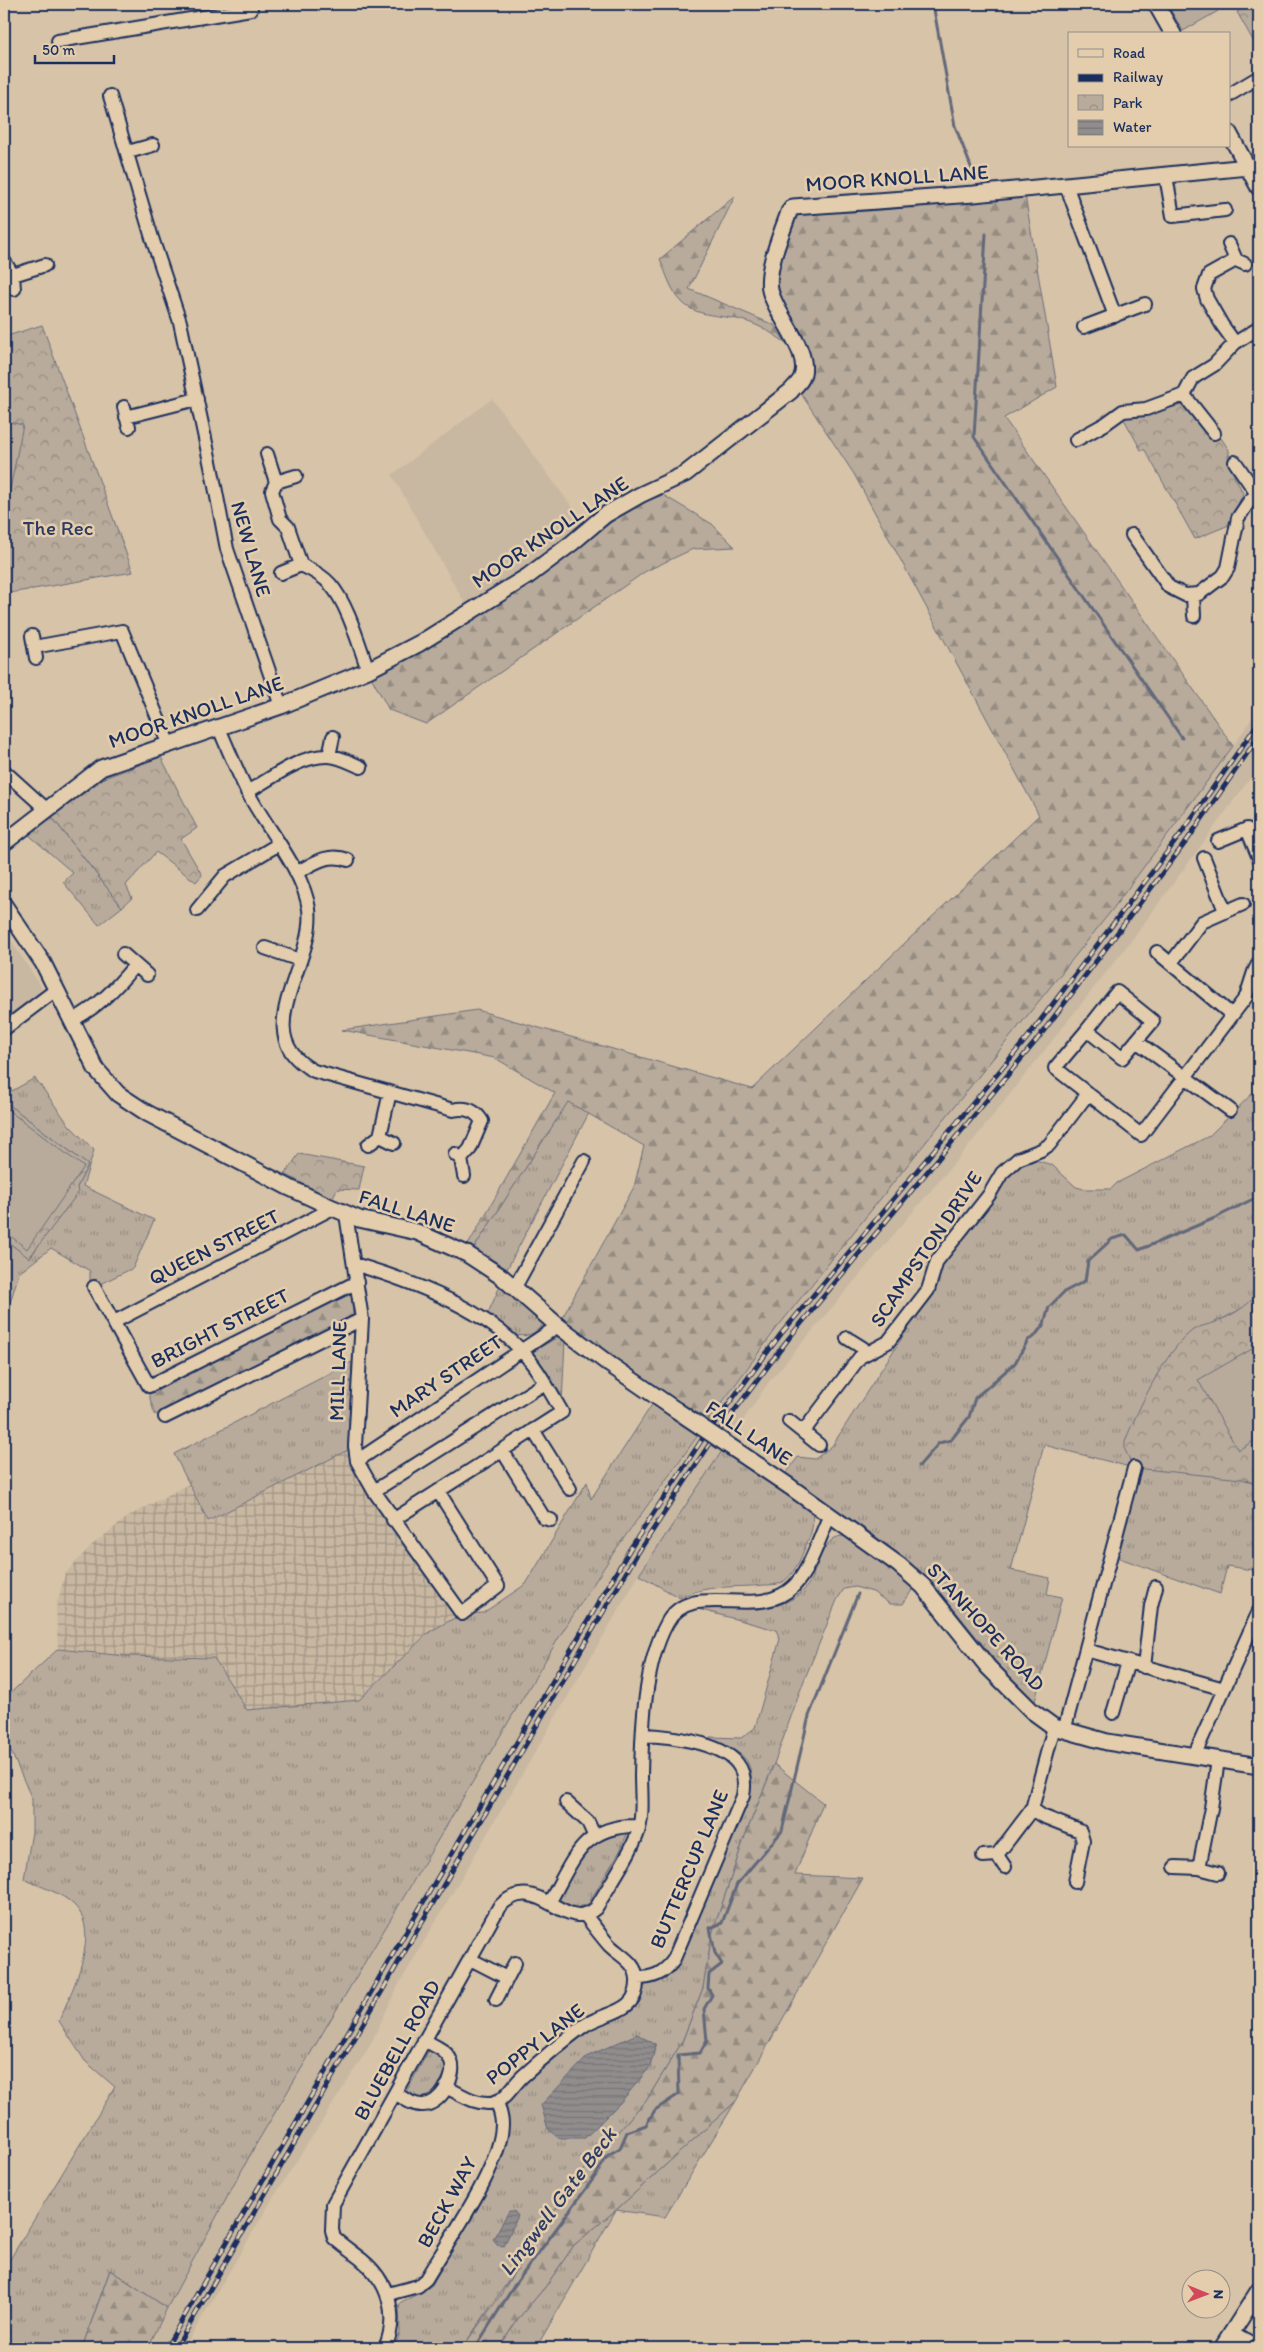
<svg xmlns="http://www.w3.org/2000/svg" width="1263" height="2352" font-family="Itim,sans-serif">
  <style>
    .built { fill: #c8b7a1 }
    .industrial { fill: url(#industrial-grid) }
    .grass { fill: url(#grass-tufts); stroke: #6a6d7c }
    .forest { fill: url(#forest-firs); stroke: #6a6d7c }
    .park { fill: url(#park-crowns); stroke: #6a6d7c }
    .garden { fill: #b8ab9b; stroke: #6a6d7c }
    .water { fill: url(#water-rules); stroke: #62677a }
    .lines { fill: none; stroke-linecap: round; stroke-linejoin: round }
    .stream { stroke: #62677a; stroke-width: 3 }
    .minor-casing { stroke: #1b2f5e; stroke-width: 16 }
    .tertiary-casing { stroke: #1b2f5e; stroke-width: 19 }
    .minor { stroke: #e3cdac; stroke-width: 12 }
    .tertiary { stroke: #e3cdac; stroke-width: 15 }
    .rail-casing { stroke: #1b2f5e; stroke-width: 5 }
    .rail { stroke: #e3cdac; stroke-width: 3; stroke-dasharray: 9; stroke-linecap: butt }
    .tertiary-bridge-casing { stroke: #1b2f5e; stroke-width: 19; stroke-linecap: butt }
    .tertiary-bridge { stroke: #e3cdac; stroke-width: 15 }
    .labels { text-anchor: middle; stroke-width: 5; stroke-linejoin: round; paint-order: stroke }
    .street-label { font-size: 21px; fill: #1b2f5e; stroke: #e3cdac }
    .park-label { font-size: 21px; fill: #2b3b64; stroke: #e3cdac }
    .water-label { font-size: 22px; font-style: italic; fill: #2d3d65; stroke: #e3cdac }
  </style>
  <defs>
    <pattern id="industrial-grid" width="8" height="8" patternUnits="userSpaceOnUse" patternTransform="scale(1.25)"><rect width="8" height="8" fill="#c8b7a1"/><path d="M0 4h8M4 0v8" fill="none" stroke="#a29586"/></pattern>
    <pattern id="grass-tufts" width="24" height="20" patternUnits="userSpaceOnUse" patternTransform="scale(1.25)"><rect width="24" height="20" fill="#b8ab9b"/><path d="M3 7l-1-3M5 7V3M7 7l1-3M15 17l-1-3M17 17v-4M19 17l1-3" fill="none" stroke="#958c82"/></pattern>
    <pattern id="forest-firs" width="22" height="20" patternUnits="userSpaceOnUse" patternTransform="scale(1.25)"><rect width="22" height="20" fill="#b8ab9b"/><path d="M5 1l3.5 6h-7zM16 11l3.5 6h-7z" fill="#958c82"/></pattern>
    <pattern id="park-crowns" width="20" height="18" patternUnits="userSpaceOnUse" patternTransform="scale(1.25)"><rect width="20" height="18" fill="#b8ab9b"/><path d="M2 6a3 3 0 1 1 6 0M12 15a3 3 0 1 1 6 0" fill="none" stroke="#958c82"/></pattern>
    <pattern id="water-rules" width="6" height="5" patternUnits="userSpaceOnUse" patternTransform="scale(1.25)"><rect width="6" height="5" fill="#918d8d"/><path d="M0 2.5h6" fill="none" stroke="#767476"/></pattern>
  </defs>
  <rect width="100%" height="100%" fill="#d7c3a7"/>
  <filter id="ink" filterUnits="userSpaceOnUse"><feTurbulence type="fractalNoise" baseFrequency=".02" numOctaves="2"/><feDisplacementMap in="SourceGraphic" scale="10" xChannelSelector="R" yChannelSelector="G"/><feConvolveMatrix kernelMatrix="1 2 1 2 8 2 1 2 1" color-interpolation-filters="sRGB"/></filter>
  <g filter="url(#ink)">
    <path class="built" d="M492,399L584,523L531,565L466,605L392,475Z
      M1259,708V766L1134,937L972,1142L768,1383L639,1575L399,1984L369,2047L273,2198L184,2348H148L167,2308L255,2146L561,1634L616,1550L776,1329L1112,910L1233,746Z
      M4,930L42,988L36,997L4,1021Z"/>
    <path class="industrial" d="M348,1450L462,1614L429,1632L359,1700L247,1710L214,1658L125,1656L58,1649L56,1607L65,1574L91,1546L129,1516L189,1484L208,1521Z"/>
    <path class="grass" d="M52,817L122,907L99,925L63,882L73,873L29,835Z
      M4,1076L12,1091L35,1078L69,1125L94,1150L83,1186L154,1220L133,1268L94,1287L90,1291V1271L51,1248L19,1273L9,1306L4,1300V1239L30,1258L77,1187L88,1165L4,1101Z
      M1259,1087V1293L1248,1305L1217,1322L1194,1330L1157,1375L1125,1441L1259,1484V1571L1227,1566L1220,1594L1111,1555L1134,1468L1044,1445L1011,1570L1050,1578L1047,1594L1062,1597L1034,1705C993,1664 963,1613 920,1573C880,1535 830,1506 785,1475L798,1457L815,1459L832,1446L916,1316L932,1297L939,1269L997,1195L1005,1178L1014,1168L1035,1160L1052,1165L1076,1187L1084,1189H1111L1117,1183L1209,1136Z
      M568,1101L589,1113L507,1269L474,1248Z
      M500,1286L543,1324C526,1347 504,1331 485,1320Z
      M558,1337L565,1340L562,1403L531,1356L532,1352Z
      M352,1362L348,1450L208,1521L174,1454Z
      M653,1403L699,1434L616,1549L561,1634L255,2146L167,2308L110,2270L82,2348H4V2269L115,2087L85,2061L59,2021C71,1992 102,1934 75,1906C62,1892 40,1887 24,1879L32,1832V1799L5,1738L4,1699L58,1649L125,1656L214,1658L247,1710L359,1700L429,1632L462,1614L483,1613L526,1584L587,1482L591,1499Z
      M722,1451L806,1508L812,1513C815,1527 809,1538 804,1550C800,1561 793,1575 783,1582C778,1585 769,1585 764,1585C736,1588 705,1584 680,1598L639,1575Z
      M843,1536C870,1547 893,1568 914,1587L903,1604H890L873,1592L855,1587L844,1589L837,1600L803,1683L774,1764L745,1836L712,1934L703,1988L682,2042L648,2098L589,2164L462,2348H395L400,2332L399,2306L401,2302L422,2292L432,2285C456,2242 500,2178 508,2130C510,2121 505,2113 507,2104L527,2081L586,2030L626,2014L635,2005L646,1984L660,1979L678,1965L750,1794C756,1759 742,1749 709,1743L710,1737L741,1738L755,1728L780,1639L776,1630L698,1609C736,1602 769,1620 802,1592C819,1577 818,1537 843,1536Z
      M622,1833L627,1834L620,1851L588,1904L576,1908L556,1898C573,1866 583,1839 622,1833Z
      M429,2050L444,2059L446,2072L432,2095L419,2098L406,2092Z
      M736,2101L665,2217L616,2210L536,2348H499L517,2320L546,2286L574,2245L616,2210Z"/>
    <path class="forest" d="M1025,195L1057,387L1004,418L1233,746L1112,910L776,1329L708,1422L561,1320L634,1187L644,1146L568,1102L474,1248L468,1245L555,1093L495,1058L342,1030L477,1010L752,1089L1039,815L854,474L800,392C833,364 781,313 778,283C777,264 792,232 798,213C874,214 950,203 1025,195Z
      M735,196L689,289L774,325L786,343C772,333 758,324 741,320C723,315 697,317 683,303C671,292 666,273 660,259Z
      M663,495L712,524L735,547L693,549L646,571L426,724L389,710L370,675C401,663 428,645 457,628C490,608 524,588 556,565C594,539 617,510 663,495Z
      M347,1290L351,1292L353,1315L155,1415L148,1392Z
      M774,1764L823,1803L795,1875L863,1878L736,2101L616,2210L574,2245L546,2286L517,2320L499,2348H462L500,2296L543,2225L589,2164L648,2098L682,2042L703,1988L712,1934L745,1836Z
      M110,2270L167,2308L148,2348H82Z"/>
    <path class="park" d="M1252,4H1259V51L1237,12Z
      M42,325L133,572L4,594V337Z
      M1183,405L1194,414L1215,439L1221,438L1229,450V465L1243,493L1229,525L1195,539L1145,450H1141L1124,419L1129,416Z
      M161,757L197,828L181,839L202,875L196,882L156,852L126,885L132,898L122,907L52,817L104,778Z
      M4,1101L88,1165L77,1187L78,1193L29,1258L4,1239Z
      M299,1154L364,1166L359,1190L337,1189L332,1199L285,1174Z
      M1259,1293V1484L1242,1479L1134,1468L1125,1450V1441C1139,1408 1164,1352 1193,1330C1199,1326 1208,1325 1215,1322C1232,1316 1247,1306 1259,1293Z"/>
    <path class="garden" d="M1167,4H1215L1218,11L1183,31Z
      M4,421L23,425L4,519Z
      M4,1107L84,1167L27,1249L4,1231Z
      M1259,1345V1438L1238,1450L1198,1380Z"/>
    <path class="water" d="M637,2034L656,2045L650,2067L621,2102L585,2138H558L548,2129L541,2105L588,2056Z
      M509,2211H514L518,2216L504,2246L498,2245L493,2239Z"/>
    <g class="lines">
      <path class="stream" d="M933,4L955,126L973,172
        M986,234L974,437L1182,738
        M919,1466L939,1443L951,1440L969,1417L975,1398L1015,1363L1028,1340L1034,1337L1044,1324L1049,1307L1064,1292L1085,1281L1088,1261L1112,1239L1126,1235L1139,1250L1215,1218L1259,1196
        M475,2348L514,2286L596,2175L608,2155L620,2148L627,2132L646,2125L655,2110L679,2094L678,2055L700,2053L707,2041L704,2009L712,1995L708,1988L709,1974L722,1964L715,1953L710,1928L722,1923L737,1884L782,1831L809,1716L858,1594"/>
      <defs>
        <path id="minor" d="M58,41L251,9
          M1229,95L1259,77
          M110,96L152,238L180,322L212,471L227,549L281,706
          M128,152L153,145
          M1166,176L1173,216L1225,210
          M1066,185L1115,316
          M1229,244L1236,260L1245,264
          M4,261L13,275L14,289
          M13,275L45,265
          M1084,327L1145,304
          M1235,343L1222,325L1207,299L1204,289L1209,275L1236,260
          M1184,395L1214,433
          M124,407L129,427
          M126,417L197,399
          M1076,440L1105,424L1123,411L1146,409L1184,395L1193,378L1214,365L1235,343L1259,328
          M267,454L276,482L272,491L280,519L288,527L301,565C312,570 322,575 330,584C348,604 359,645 368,670
          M1235,462L1257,494
          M276,482L296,476
          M1132,535L1169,587L1185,595L1199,594L1223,576L1228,568L1238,518L1250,500L1259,493
          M281,573L301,565
          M1193,595L1194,616
          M32,636L36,658
          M34,647L122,631L169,745
          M219,728C228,749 237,771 247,791C265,827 303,869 309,909C316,964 245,1035 314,1071L453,1110C465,1107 475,1110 482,1121L470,1149L461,1159
          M329,756L333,737
          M4,771L46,809
          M247,792C271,779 300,755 328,756C339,756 351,763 361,767
          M1218,841L1247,829L1259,858
          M1204,858L1225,911
          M296,873C313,864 328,852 348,860
          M197,910L225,876L279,844
          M265,948L300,960
          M1157,952L1232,1015
          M123,954L147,975
          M1171,963L1202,922L1243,904
          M1117,992L1153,1021L1122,1058L1087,1030Z
          M73,1020C99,1006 116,988 135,965
          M4,1029L57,989
          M1087,1030L1055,1068L1141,1135L1246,997L1254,972L1259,962
          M1136,1041L1230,1110
          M380,1136L394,1143
          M368,1145L380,1136L390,1092
          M455,1154L461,1159L464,1176
          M346,1214L362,1319L355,1446L357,1461L374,1491L462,1614L498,1586L438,1491
          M354,1264C408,1280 479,1306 519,1348C537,1366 549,1390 562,1412L393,1520
          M94,1287L149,1386L357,1282
          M515,1287L584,1161
          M114,1322L333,1208
          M847,1338L863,1348L865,1353
          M165,1417L362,1319
          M789,1421L819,1445
          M533,1430L570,1489
          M803,1432L860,1357L888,1342L928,1290L937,1261L989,1195L1002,1173L1018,1159L1041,1150L1049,1145L1087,1095
          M502,1450L544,1518L551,1520
          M357,1461L552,1330L557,1325
          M374,1491L545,1383
          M1086,1650L1224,1689
          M1144,1667L1151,1606L1156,1587
          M1113,1713L1128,1662
          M1064,1731L1134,1468
          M1194,1756L1259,1611
          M566,1802L588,1822L594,1835
          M1032,1809L1042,1816L1080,1831L1083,1841L1075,1882
          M997,1855L1032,1809L1054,1727
          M983,1856L997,1855L1005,1867
          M1175,1867L1199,1868L1218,1873
          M1199,1868L1211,1808L1218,1760
          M549,1903C573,1861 582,1824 639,1826
          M470,1959L507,1978
          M637,1978C653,1978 663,1974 673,1961L743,1796C745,1785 745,1773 737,1763C720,1742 669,1736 643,1735
          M496,2000L515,1963
          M446,2087C460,2094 478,2107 496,2102C507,2098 514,2084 523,2076C542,2059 562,2042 582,2027C603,2011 639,2015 637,1979C636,1962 620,1956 609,1945C601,1936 593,1925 585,1915
          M395,2093C403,2098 413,2106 423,2105C440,2105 457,2077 451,2061C447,2050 434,2046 424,2040
          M388,2294L418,2286L426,2279C448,2241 502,2166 502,2124C502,2116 499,2109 497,2101
          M385,2348C399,2316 389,2282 362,2260C352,2252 343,2246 334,2238L332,2230L333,2204L499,1907C537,1868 565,1936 596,1908C608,1887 629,1857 637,1835C644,1817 641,1794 641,1775C642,1728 644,1665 667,1623C692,1577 757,1623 794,1586C811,1568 819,1538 830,1515"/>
        <path id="tertiary" d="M1156,4L1173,34
          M1229,133L1259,188
          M4,843L101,768L281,706L368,670L420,643L528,576L572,543L605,515L640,495L685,474L791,391C794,387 799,383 801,379C814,354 775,315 770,290C766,268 782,233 789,212L793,207L974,194L1248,167
          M4,905L43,963L96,1069L118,1094L147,1113L290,1188L333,1208L359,1219L417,1232L467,1254L502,1277L557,1325L609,1364L676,1410
          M789,1486L899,1565L923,1586L988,1667L1032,1711L1054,1727L1107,1742L1259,1766
          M1232,2335L1256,2348
          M1222,2348L1259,2290"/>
      </defs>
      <use href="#minor" class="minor-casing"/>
      <use href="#tertiary" class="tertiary-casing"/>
      <use href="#minor" class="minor"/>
      <use href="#tertiary" class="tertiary"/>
      <defs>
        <path id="rail" d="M166,2348L397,1947L630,1549L703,1438L781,1334L1028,1037L1180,835L1259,722
          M176,2348L405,1951L637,1554L711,1442L789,1338L1036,1041L1188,839L1259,736"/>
      </defs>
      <use href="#rail" class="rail-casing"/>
      <use href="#rail" class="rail"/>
      <defs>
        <path id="tertiary-bridge" d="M676,1410L789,1486"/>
      </defs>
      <use href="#tertiary-bridge" class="tertiary-bridge-casing"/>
      <use href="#tertiary-bridge" class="tertiary-bridge"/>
    </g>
  </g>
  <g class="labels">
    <g class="street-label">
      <text transform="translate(897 178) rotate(-4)" y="7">MOOR KNOLL LANE</text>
      <text transform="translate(550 532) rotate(-34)" y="7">MOOR KNOLL LANE</text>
      <text transform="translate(251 549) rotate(74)" y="7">NEW LANE</text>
      <text transform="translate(196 712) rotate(-19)" y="7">MOOR KNOLL LANE</text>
      <text transform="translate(407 1211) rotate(18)" y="7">FALL LANE</text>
      <text transform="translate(214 1247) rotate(-27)" y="7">QUEEN STREET</text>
      <text transform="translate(926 1249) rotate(-56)" y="7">SCAMPSTON DRIVE</text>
      <text transform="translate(220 1328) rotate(-27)" y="7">BRIGHT STREET</text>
      <text transform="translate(338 1371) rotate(-88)" y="7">MILL LANE</text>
      <text transform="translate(446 1376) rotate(-34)" y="7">MARY STREET</text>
      <text transform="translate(749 1433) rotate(34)" y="7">FALL LANE</text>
      <text transform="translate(986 1627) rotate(48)" y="7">STANHOPE ROAD</text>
      <text transform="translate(689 1869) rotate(-67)" y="7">BUTTERCUP LANE</text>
      <text transform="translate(535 2044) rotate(-38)" y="7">POPPY LANE</text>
      <text transform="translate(397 2050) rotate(-61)" y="7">BLUEBELL ROAD</text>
      <text transform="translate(447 2202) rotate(-61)" y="7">BECK WAY</text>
    </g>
    <g class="park-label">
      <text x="58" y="535">The Rec</text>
    </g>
    <g class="water-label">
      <text transform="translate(557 2201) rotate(-53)" y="8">Lingwell Gate Beck</text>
    </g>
  </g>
  <rect width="1263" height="2352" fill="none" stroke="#e3cdac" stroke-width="20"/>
  <rect x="10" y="10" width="1243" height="2332" fill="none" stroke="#1b2f5e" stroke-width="2" filter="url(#ink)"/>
  <rect x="1068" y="32" width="162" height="115" fill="#e3cdac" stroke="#938e8d"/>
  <rect x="1078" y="49" width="25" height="8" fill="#e3cdac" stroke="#938e8d"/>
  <text x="1113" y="58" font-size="15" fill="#1b2f5e">Road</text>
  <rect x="1078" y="74" width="25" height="8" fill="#1b2f5e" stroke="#938e8d"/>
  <text x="1113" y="82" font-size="15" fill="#1b2f5e">Railway</text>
  <rect x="1078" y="95" width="25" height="15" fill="url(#park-crowns)" stroke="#938e8d"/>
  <text x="1113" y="108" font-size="15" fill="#1b2f5e">Park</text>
  <rect x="1078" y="120" width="25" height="15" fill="url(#water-rules)" stroke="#938e8d"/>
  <text x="1113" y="132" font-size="15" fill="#1b2f5e">Water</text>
  <g transform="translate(1206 2294) rotate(91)"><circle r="24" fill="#e3cdac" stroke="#938e8d"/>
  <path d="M0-4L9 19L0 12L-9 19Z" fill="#d1495b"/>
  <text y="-8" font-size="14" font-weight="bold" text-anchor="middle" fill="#1b2f5e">N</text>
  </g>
  <path d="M35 55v8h79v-8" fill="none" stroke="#1b2f5e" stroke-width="2.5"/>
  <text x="42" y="55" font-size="15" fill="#1b2f5e" stroke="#e3cdac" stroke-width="4" paint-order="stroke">50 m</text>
</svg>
